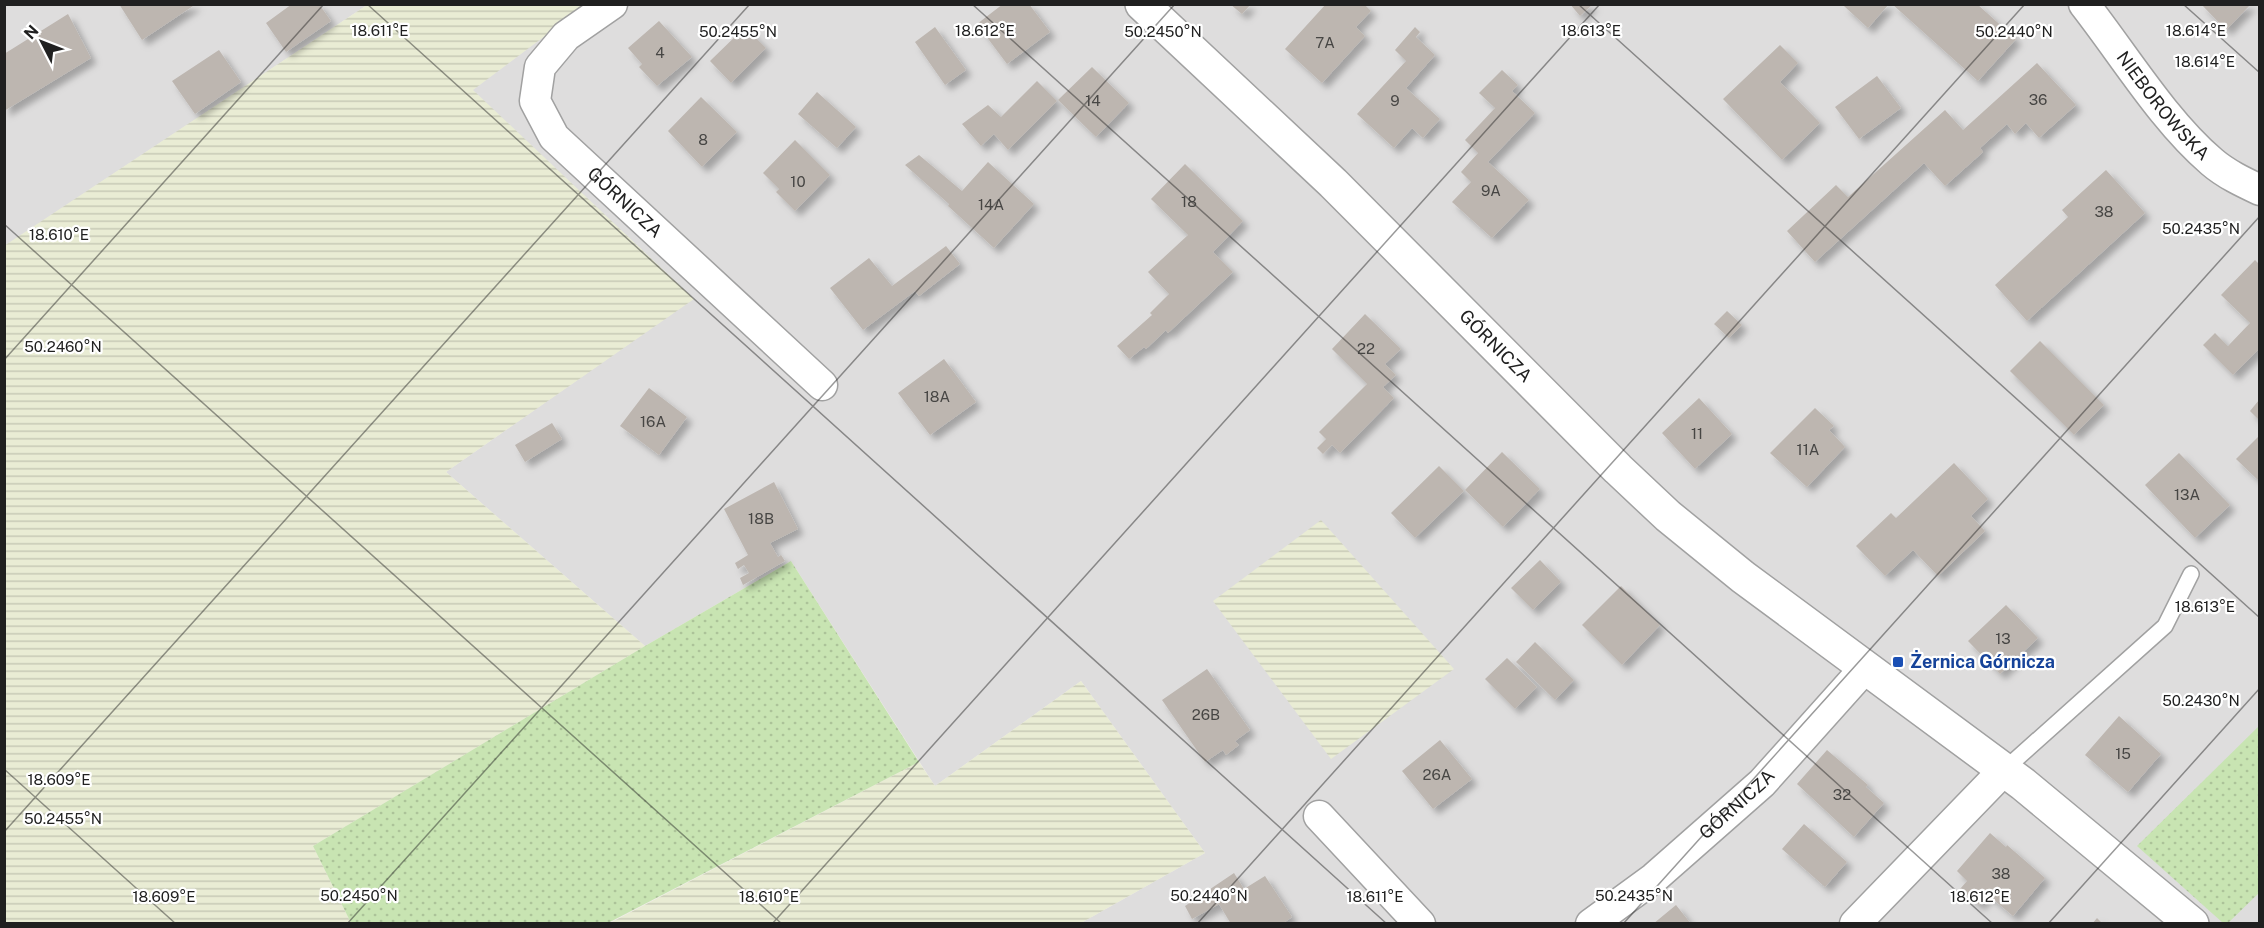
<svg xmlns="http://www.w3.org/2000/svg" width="2264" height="928" font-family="'Public Sans',sans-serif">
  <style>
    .residential { fill: #dedddd }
    .farmland { fill: url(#farmland-rules) }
    .grass { fill: url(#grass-dots) }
    .building { fill: #bdb6b0; filter: url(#shadow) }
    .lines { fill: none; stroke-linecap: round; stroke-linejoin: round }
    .service-casing { stroke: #a1a1a1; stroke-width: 18 }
    .minor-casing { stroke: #a1a1a1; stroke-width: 33 }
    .tertiary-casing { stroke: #a1a1a1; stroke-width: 36 }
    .service { stroke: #fff; stroke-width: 15 }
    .minor { stroke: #fff; stroke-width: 30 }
    .tertiary { stroke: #fff; stroke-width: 33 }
    .ticks { fill: none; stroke: #202020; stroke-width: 1.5; stroke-opacity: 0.45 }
    .transit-dot { fill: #1a4fb4; stroke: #fff; stroke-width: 2 }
    .labels { text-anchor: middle; stroke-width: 4.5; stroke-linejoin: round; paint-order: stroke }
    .number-label { font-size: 15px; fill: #474644 }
    .street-label { font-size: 18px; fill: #202020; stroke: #fff }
    .transit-label { font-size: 18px; font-weight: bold; fill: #164399; stroke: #fff; text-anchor: start }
    .ticks-label { font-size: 15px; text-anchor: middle; fill: #202020; stroke: #fff; stroke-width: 4.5; stroke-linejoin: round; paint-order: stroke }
  </style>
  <defs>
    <pattern id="farmland-rules" width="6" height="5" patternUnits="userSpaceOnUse" patternTransform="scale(1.5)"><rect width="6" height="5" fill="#e9ecd4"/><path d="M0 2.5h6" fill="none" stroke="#c8cab6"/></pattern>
    <pattern id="grass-dots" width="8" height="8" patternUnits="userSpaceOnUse" patternTransform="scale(1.5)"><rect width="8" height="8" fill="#c8e4b2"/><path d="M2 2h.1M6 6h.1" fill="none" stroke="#acc399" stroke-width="1.8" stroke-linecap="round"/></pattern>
    <filter id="shadow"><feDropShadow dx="5.5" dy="5.5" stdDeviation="3" flood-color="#0004"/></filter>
  </defs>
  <rect width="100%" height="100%" fill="#efede7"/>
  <path class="residential" d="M5,5H367L5,246Z
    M586,5H2259V923H1081L1205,853L1081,681L935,786L791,561L645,646L446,472L693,299L472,90Z"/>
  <path class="farmland" d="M367,5H586L473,90L694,299L446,472L645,646L313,846L351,923H5L4,246Z
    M1321,520L1454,669L1331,759L1213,601Z
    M1081,681L1205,853L1081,923L608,924L919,762L935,786Z"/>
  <path class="grass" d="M791,561L919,762L608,923H351L313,846L645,646Z
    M2259,726V893L2228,923H2223L2137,846Z"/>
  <path class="building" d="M119,4H196L142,40Z
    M292,4H319L331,21L286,52L266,23Z
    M1003,4H1029L1050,32L1007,64L977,24Z
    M1230,4H1251L1242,14Z
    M1326,4H1364L1371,11L1356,27L1365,36L1322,83L1285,49Z
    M1570,4H1593L1580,16Z
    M1845,4H1889L1868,28L1844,6Z
    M1892,4H1977L2016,39L1978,81Z
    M2201,4H2251L2226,30Z
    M68,14L91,58L4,111V54Z
    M659,21L692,57L657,86L639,67L642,64L628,48Z
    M745,27L766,48L731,83L710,61Z
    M935,27L966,70L945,85L915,42Z
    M1415,27L1420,32L1416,37L1435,55L1406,88L1440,119L1423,138L1412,128L1394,148L1357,114L1406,61L1395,50Z
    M1780,45L1798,63L1780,82L1820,123L1782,160L1723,99Z
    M219,50L241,82L195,114L172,81Z
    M2037,63L2076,105L2039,138L2026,123L2015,134L2007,124L1980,148L1983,152L1945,186L1924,163L1815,262L1787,231L1836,185L1848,197L1945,110L1963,130Z
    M1092,67L1129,103L1096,137L1058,100Z
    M1502,70L1518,85L1512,91L1535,113L1488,162L1529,200L1492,238L1452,202L1471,182L1461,172L1478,153L1465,140L1495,108L1479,93Z
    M1877,76L1901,108L1859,139L1835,107Z
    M1037,81L1057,101L1008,150L994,134L981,146L962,124L988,105L1001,117Z
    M817,92L856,127L837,148L798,114Z
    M701,97L737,132L702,167L668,131Z
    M795,140L830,175L795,211L776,192L779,189L763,173Z
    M919,155L962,191L988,162L1034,204L994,248L948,206L949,204L905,165Z
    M1185,164L1243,221L1213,252L1233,272L1168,333L1166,330L1146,349L1144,347L1129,359L1117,346L1152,315L1150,313L1169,294L1148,272L1188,235L1151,199Z
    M2106,170L2145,213L2027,321L1995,285L2068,217L2062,210Z
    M946,246L960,264L919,296L915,291L863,330L830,288L869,258L892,286Z
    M2255,260L2259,264V349L2233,375L2203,345L2215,333L2228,346L2250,323L2221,295Z
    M1727,311L1742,325L1729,338L1714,324Z
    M1365,314L1401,349L1385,364L1396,375L1383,387L1394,398L1340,453L1332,445L1323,454L1317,448L1326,439L1319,432L1367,384L1332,349Z
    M2040,341L2104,405L2074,435L2010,371Z
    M944,359L976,402L930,435L898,393Z
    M649,388L687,417L659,455L620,426Z
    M1699,398L1732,434L1695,469L1662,433Z
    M2259,400V420L2250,411Z
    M1815,408L1834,426L1829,430L1845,447L1807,487L1770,453Z
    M552,423L562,439L525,462L515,445Z
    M2259,436V481L2236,459Z
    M1502,452L1540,489L1503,527L1465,490Z
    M2179,453L2230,505L2195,538L2145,485Z
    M1954,463L1988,499L1971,516L1985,531L1938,576L1913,550L1885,576L1856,546L1891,513L1896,518Z
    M1439,466L1464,491L1415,538L1391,513Z
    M774,482L798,529L770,543L778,557L781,555L785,561L743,585L740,578L749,573L744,565L738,569L735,563L748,555L724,509Z
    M1540,560L1561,582L1533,610L1511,588Z
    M1621,586L1660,625L1622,665L1582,625Z
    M2006,605L2038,638L2000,674L1968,641Z
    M1535,642L1574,680L1555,700L1516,662Z
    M1507,658L1537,687L1515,709L1485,679Z
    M1207,669L1250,730L1235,741L1239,745L1226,755L1223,750L1205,762L1162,700Z
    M2119,716L2161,754L2128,792L2085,755Z
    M1440,740L1472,779L1433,809L1402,771Z
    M1827,750L1868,785L1866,787L1884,803L1854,837L1797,784Z
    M1804,824L1847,862L1825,887L1782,849Z
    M1990,833L2006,847L2007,845L2045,878L2013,916L1988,895L1979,905L1960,889L1967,881L1957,871Z
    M1234,873L1244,889L1265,876L1292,917L1282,924H1231L1219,904L1192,919L1185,906Z
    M1676,905L1691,924H1653Z
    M2097,918L2103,924H2092Z"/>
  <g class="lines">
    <defs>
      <path id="service" d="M2004,770L2165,626L2191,574"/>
      <g id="minor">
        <path id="s1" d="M612,4L566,36L540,67L535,101L554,137L822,385"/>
        <path id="s2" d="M2084,4C2124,55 2163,120 2212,162C2226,174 2243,182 2260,190"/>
        <path d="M1319,816L1420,924"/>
        <path id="s3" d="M1591,924L1654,878L1762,783L1865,668"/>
        <path d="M1855,924L2004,770"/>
      </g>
      <g id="tertiary">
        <path id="s4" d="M1142,4L1333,183L1618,469L1668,516L1743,577L2023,784L2192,924"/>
      </g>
    </defs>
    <use href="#service" class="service-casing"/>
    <use href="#minor" class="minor-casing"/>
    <use href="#tertiary" class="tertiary-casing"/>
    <use href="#service" class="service"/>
    <use href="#minor" class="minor"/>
    <use href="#tertiary" class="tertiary"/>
  </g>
  <path class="ticks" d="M367,4L1387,924M972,4L1993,924M1578,4L2260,618M2183,4L2260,73M4,224L782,924M4,360L324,4M4,769L176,924M4,832L750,4M347,924L1175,4M772,924L1600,4M1197,924L2025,4M1623,924L2260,216M2048,924L2260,688"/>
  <rect class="transit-dot" x="1892" y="656" width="12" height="12" rx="3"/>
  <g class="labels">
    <g class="number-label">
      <text x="1325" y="48">7A</text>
      <text x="660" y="58">4</text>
      <text x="2038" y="105">36</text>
      <text x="1093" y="106">14</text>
      <text x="1395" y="106">9</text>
      <text x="703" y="145">8</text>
      <text x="798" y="187">10</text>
      <text x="1491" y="196">9A</text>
      <text x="1189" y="207">18</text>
      <text x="991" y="210">14A</text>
      <text x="2104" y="217">38</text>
      <text x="1366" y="354">22</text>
      <text x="937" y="402">18A</text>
      <text x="653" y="427">16A</text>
      <text x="1697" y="439">11</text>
      <text x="1808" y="455">11A</text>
      <text x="2187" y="500">13A</text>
      <text x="761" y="524">18B</text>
      <text x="2003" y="644">13</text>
      <text x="1206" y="720">26B</text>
      <text x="2123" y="759">15</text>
      <text x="1437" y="780">26A</text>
      <text x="1842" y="800">32</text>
      <text x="2001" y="879">38</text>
    </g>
    <g class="street-label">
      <text dy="6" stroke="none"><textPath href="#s2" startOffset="129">NIEBOROWSKA</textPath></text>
      <text dy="6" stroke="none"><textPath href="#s1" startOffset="268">GÓRNICZA</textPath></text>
      <text dy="6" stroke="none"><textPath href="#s4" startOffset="492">GÓRNICZA</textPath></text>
      <text dy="6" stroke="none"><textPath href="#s3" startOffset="189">GÓRNICZA</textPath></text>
    </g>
    <g class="transit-label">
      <text x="1910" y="668">Żernica Górnicza</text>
    </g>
  </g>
  <g class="ticks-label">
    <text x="380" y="36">18.611°E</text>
    <text x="985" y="36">18.612°E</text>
    <text x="1591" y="36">18.613°E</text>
    <text x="2196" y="36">18.614°E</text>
    <text x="738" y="37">50.2455°N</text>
    <text x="1163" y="37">50.2450°N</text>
    <text x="2014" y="37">50.2440°N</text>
    <text x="2205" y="67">18.614°E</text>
    <text x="2201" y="234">50.2435°N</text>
    <text x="59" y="240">18.610°E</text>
    <text x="63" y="352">50.2460°N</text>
    <text x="2205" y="612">18.613°E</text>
    <text x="2201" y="706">50.2430°N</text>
    <text x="59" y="785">18.609°E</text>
    <text x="63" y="824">50.2455°N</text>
    <text x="359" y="901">50.2450°N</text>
    <text x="1209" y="901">50.2440°N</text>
    <text x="1634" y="901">50.2435°N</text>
    <text x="164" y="902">18.609°E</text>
    <text x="769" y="902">18.610°E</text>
    <text x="1375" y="902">18.611°E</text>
    <text x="1980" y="902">18.612°E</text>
  </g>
  <rect width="2264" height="928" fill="none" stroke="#202020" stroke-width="12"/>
  <g transform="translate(42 42) rotate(312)" stroke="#ffffff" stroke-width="4.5" paint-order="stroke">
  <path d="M0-4.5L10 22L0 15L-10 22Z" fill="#202020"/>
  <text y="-9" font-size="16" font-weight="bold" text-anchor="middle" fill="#202020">N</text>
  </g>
</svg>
